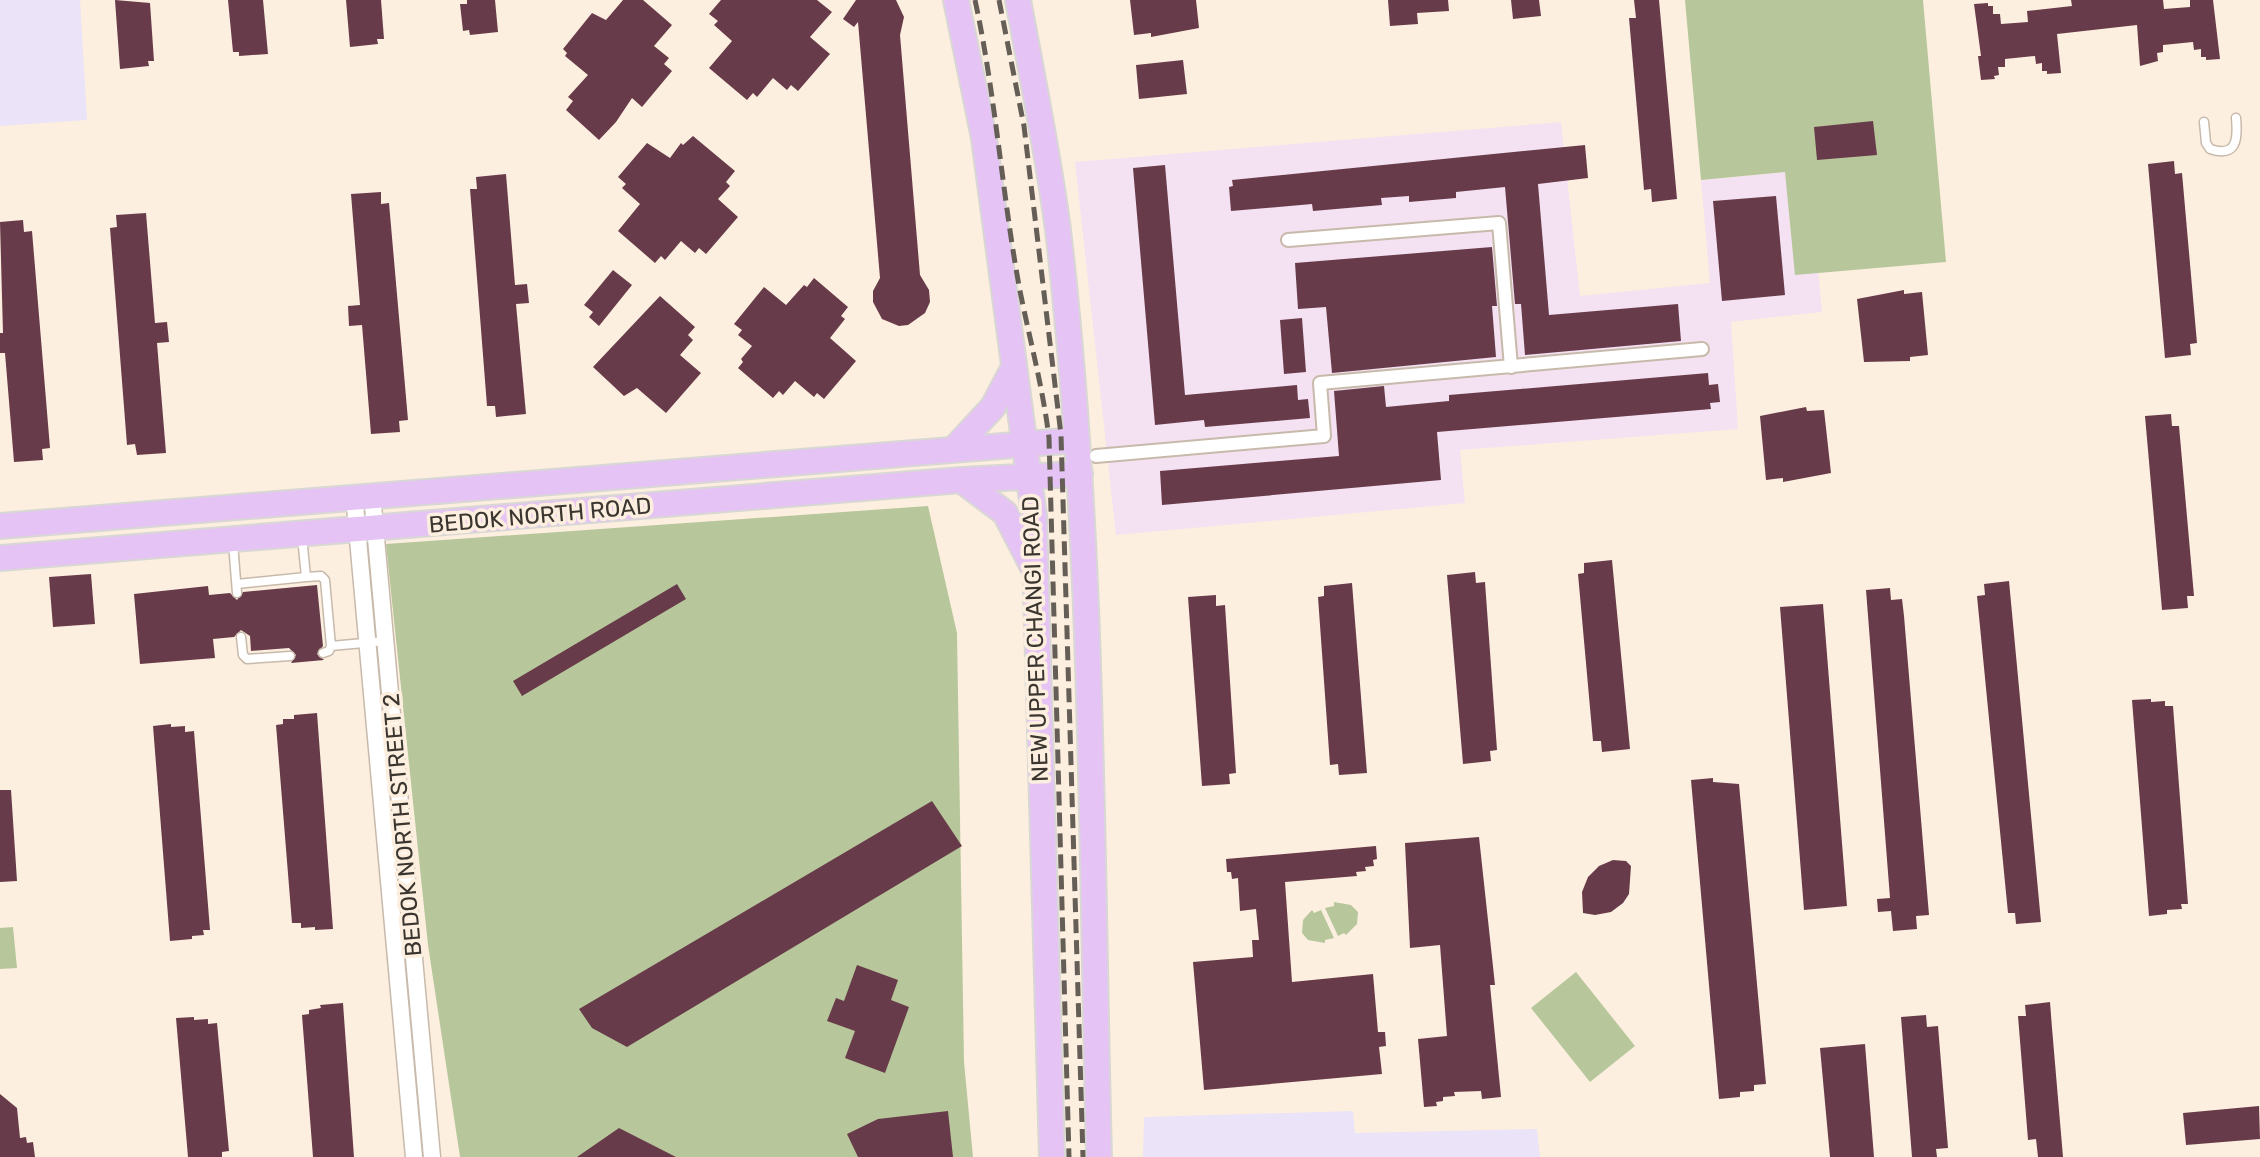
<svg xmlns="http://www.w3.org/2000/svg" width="2260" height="1157" font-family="Rubik,sans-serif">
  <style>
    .commercial { fill: #f4e1f1 }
    .education { fill: #ebe3f8 }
    .green { fill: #b7c79b }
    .building { fill: #683b4a }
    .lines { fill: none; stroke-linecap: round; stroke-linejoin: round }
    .service-casing { stroke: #c8baab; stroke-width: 11 }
    .pedestrian-casing { stroke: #c8baab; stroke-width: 16 }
    .minor-casing { stroke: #c8baab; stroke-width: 19 }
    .primary-casing { stroke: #d8d7d5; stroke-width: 28 }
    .service { stroke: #fff; stroke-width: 8 }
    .pedestrian { stroke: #fff; stroke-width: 12 }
    .minor { stroke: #fff; stroke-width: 16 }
    .primary { stroke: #e5c3f4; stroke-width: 24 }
    .rail { stroke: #655e56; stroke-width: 5; stroke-dasharray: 14 7; stroke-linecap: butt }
    .labels { text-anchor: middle; stroke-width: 7; stroke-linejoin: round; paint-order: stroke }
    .street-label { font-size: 23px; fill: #3a352f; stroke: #fdefdf }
  </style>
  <rect width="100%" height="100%" fill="#fdefdf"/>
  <path class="commercial" d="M1561,122L1580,296L1710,283L1701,180L1809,170L1822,312L1731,322L1738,429L1460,450L1465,503L1116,535L1075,162Z"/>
  <path class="education" d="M0,0H80L87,120L0,126Z
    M1353,1111L1355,1133L1537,1129L1540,1157H1143L1144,1117Z"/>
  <path class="green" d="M1685,0H1923L1946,262L1795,275L1785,172L1701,180Z
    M928,506L957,633L964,1062L973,1157H460L428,945L386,544Z
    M1334,902L1351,905L1358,912L1357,924L1346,935L1344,933L1338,936L1325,908L1334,906Z
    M1312,910L1314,913L1321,910L1334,938L1325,940V943L1308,940L1302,933L1303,920Z
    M13,927L17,968L0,969V928Z
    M1576,972L1635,1046L1590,1082L1531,1008Z"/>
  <path class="building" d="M115,0L150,3L154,61H148L149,66L120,69Z
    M228,0H263L268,54L239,56V52H233Z
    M346,0H381L384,39H377L378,44L350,47Z
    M467,0H495L498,32L470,35L469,30L463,31L460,4H467Z
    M623,0H643L672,25L654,46L669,58L664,64L672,71L642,107L632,98L616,122L599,140L566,110L573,101L568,97L588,75L565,56L567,53L563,49L592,13L606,20Z
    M721,0H817L832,12L810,37L830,54L798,91L791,85L787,90L773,78L757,97L753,93L747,100L709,68L732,41L714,25L718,21L709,14Z
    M856,0H896L904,17L900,35L920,275L929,290L930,302L925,313L908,325L899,326L882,319L873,302V291L880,278L858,22L854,27L843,19Z
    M1130,0H1196L1199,28L1151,37V33L1134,35Z
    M1388,0H1448L1449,11L1417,13L1418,24L1390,26Z
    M1511,0H1539L1541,16L1513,19Z
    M1634,0H1659L1677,199L1652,202L1651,189L1644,190L1629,18H1636Z
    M2071,0H2163L2164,9L2190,7V0H2213L2220,59L2206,60V57H2201V49L2194,50L2193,42L2163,45V52L2157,53L2158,61L2140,66L2137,25L2057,34L2061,73L2047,74V71H2042V63L2036,64L2035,56L2005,59V67H1998L1999,75L1994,76L1995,79L1981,80L1978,56H1981L1974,4L1988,3V6H1993V14H2000L2001,24L2028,22L2027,11L2072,6Z
    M1183,60L1187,94L1139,99L1136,65Z
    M1873,121L1877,155L1817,160L1814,127Z
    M693,136L735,171L726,182L730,186L718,199L738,217L706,254L699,248L695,253L681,241L665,260L661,256L655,263L618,231L640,204L622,188L626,184L618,177L647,143L670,158L681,143L683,145Z
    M1585,145L1588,178L1538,184L1549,315L1678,304L1681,341L1525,355L1521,304H1515L1505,187L1456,192V198L1409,202V196L1381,198L1382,205L1313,211L1312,204L1231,211L1229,187L1233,186L1232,180Z
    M2174,161L2175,174L2182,173L2197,343L2190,344L2191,355L2165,358L2148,164Z
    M1165,165L1185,395L1297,385L1298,400L1308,399L1310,418L1205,427L1204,420L1155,425L1133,168Z
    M506,174L515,285L527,284L529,303L516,304L526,414L496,417L495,406H487L470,189H477L476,177Z
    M381,192V204L389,203L408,420L399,421L400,432L371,434L362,325L349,326L348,306L360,305L351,194Z
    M1776,196L1785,295L1722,301L1713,201Z
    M146,213L155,323L167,322L169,342L157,343L166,453L137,455L135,444L127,445L110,228L117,227L116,215Z
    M23,220L24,232L32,231L50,448L42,449L43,460L14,462L5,353H0V333H3L0,222Z
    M1492,247L1497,306H1492L1496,357L1332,373L1326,307L1298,309L1295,263Z
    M613,270L632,285L599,326L589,317L593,312L584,305Z
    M814,278L848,307L841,316L845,319L830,338L856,361L824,399L817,393L814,397L795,381L783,395L779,391L773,398L738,368L743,362L741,359L752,346L738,335L742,330L734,324L764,287L786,305L804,285L807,287Z
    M1904,290V294L1922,292L1928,355L1910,357V361L1864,362L1857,299Z
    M660,296L695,327L688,335L693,340L680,355L701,373L666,413L637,388L624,396L593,367Z
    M1302,318L1306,372L1284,374L1280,320Z
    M1708,373L1709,385L1718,384L1720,402L1710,403L1711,409L1437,432L1441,480L1162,505L1160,471L1339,456L1334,391L1384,386L1386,407L1449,401V395Z
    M1806,407L1807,411L1824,410L1831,473L1783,482V478L1766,480L1760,416Z
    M2171,414L2172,426H2179L2194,596H2187L2188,608L2162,610L2145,416Z
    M1612,560L1630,749L1602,752L1601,741H1593L1578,574L1584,573V563Z
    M1475,572L1476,583L1485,582L1497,750L1490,751L1491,761L1463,764L1447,575Z
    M91,574L95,624L53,627L49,577Z
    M2009,581L2041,922L2016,924L2015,913H2008L1977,596L1985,595L1984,584Z
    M1352,583L1367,773L1339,775L1338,764L1330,765L1318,597L1324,596V586Z
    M677,584L686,599L522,696L513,681Z
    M317,585L323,646L317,654L324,660L291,663L296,655L289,648L251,651L250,636L241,630L234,637L213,639L215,658L140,664L134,594L208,586L209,595L230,593L237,600L243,592Z
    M1890,588L1891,600L1902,599L1904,616L1929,915L1916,916L1917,929L1893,931L1891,911L1878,912L1877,899L1890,898L1866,590Z
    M1216,595V606L1225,605L1236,773L1229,774L1230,784L1202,786L1188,597Z
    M1823,604L1847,906L1804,910L1780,607Z
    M2151,699V702L2165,701V706H2173L2188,904H2181L2182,909L2167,910V914L2149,916L2132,700Z
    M317,713L333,929L315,930V927L301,928V923H292L276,725L283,724V719H294V715Z
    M171,724V727L185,726V732L194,731L210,930H203L204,935L192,936V939L170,941L153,726Z
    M1713,778V782L1739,784L1766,1084L1754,1085V1091L1740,1092V1097L1719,1099L1691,780Z
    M0,790H11L17,881L0,882Z
    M932,801L962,846L627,1047L592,1028L579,1009Z
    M1479,837L1495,985H1490L1501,1097L1482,1099L1481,1091L1454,1092L1455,1096L1443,1097V1101L1436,1102L1437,1106L1424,1107L1418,1039L1447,1036L1440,945L1410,948L1405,843Z
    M1376,846L1377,859L1373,860L1374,866L1365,867L1366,871L1356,872L1357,876L1285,882L1292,982L1373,974L1378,1032H1385L1386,1046L1379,1047L1382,1074L1204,1090L1193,962L1253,957L1252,940H1259L1256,909L1240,911L1238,878L1232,879L1231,872H1227L1226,859Z
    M1613,860L1626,861L1631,866L1629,894L1623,903L1611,912L1595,915L1583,913L1582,892L1588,877L1599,866Z
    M857,965L898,980L891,1000L909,1007L885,1073L845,1058L855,1031L827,1021L836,998L844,1001Z
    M2050,1002L2052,1028L2063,1157H2038L2036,1139L2028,1140L2018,1016H2026L2025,1005Z
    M343,1003L354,1157H313L302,1015L309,1014V1010L321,1008L320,1005Z
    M1926,1015L1927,1027L1938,1026L1948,1148L1936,1149L1937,1157H1912L1901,1017Z
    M194,1017V1020L208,1019V1024L217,1023L229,1151L222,1152V1157H188L176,1018Z
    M1865,1044L1874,1157H1830L1820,1048Z
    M0,1094L17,1108L20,1138L26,1137L27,1143L33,1142L35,1157H0Z
    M2259,1106L2260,1139L2186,1145L2183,1113Z
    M948,1111L953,1157H858L847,1134L878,1119Z
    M619,1128L676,1157H577Z"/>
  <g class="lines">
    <defs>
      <path id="service" d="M2204,122L2206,143L2210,149C2237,158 2238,139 2236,118
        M233,543L237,593
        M306,577L321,576L325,580L331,646L329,651L323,653
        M237,584L306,577L302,537
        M241,637L243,655L247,659L290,656
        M331,646L385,641"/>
      <path id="pedestrian" d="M1288,240L1499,223L1511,367
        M1096,456L1324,436L1320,383L1702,349"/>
      <path id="minor" d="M372,494L432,1157
        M354,495L414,1157"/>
      <path id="primary" d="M956,0L984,138L1034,516L1052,1157
        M1018,0C1032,76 1048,153 1058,230C1094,538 1091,848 1099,1157
        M954,449L993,407L1014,367
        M961,480L1005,513L1034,569
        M0,526L1077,440
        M0,558L961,480L1080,474"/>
    </defs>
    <use href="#service" class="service-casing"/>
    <use href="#pedestrian" class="pedestrian-casing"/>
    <use href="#minor" class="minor-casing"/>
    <use href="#primary" class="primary-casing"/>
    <use href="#service" class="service"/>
    <use href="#pedestrian" class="pedestrian"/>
    <use href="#minor" class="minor"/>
    <use href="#primary" class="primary"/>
    <path class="rail" d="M975,0C996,97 1002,195 1020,291C1030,341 1043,388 1049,438L1069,1157
      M999,0L1024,126L1061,435L1083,1157"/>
  </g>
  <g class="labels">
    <g class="street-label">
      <text transform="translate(540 515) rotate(-5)" y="8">BEDOK NORTH ROAD</text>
      <text transform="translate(1035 639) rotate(-92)" y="8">NEW UPPER CHANGI ROAD</text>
      <text transform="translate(402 825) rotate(-95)" y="8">BEDOK NORTH STREET 2</text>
    </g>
  </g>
</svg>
